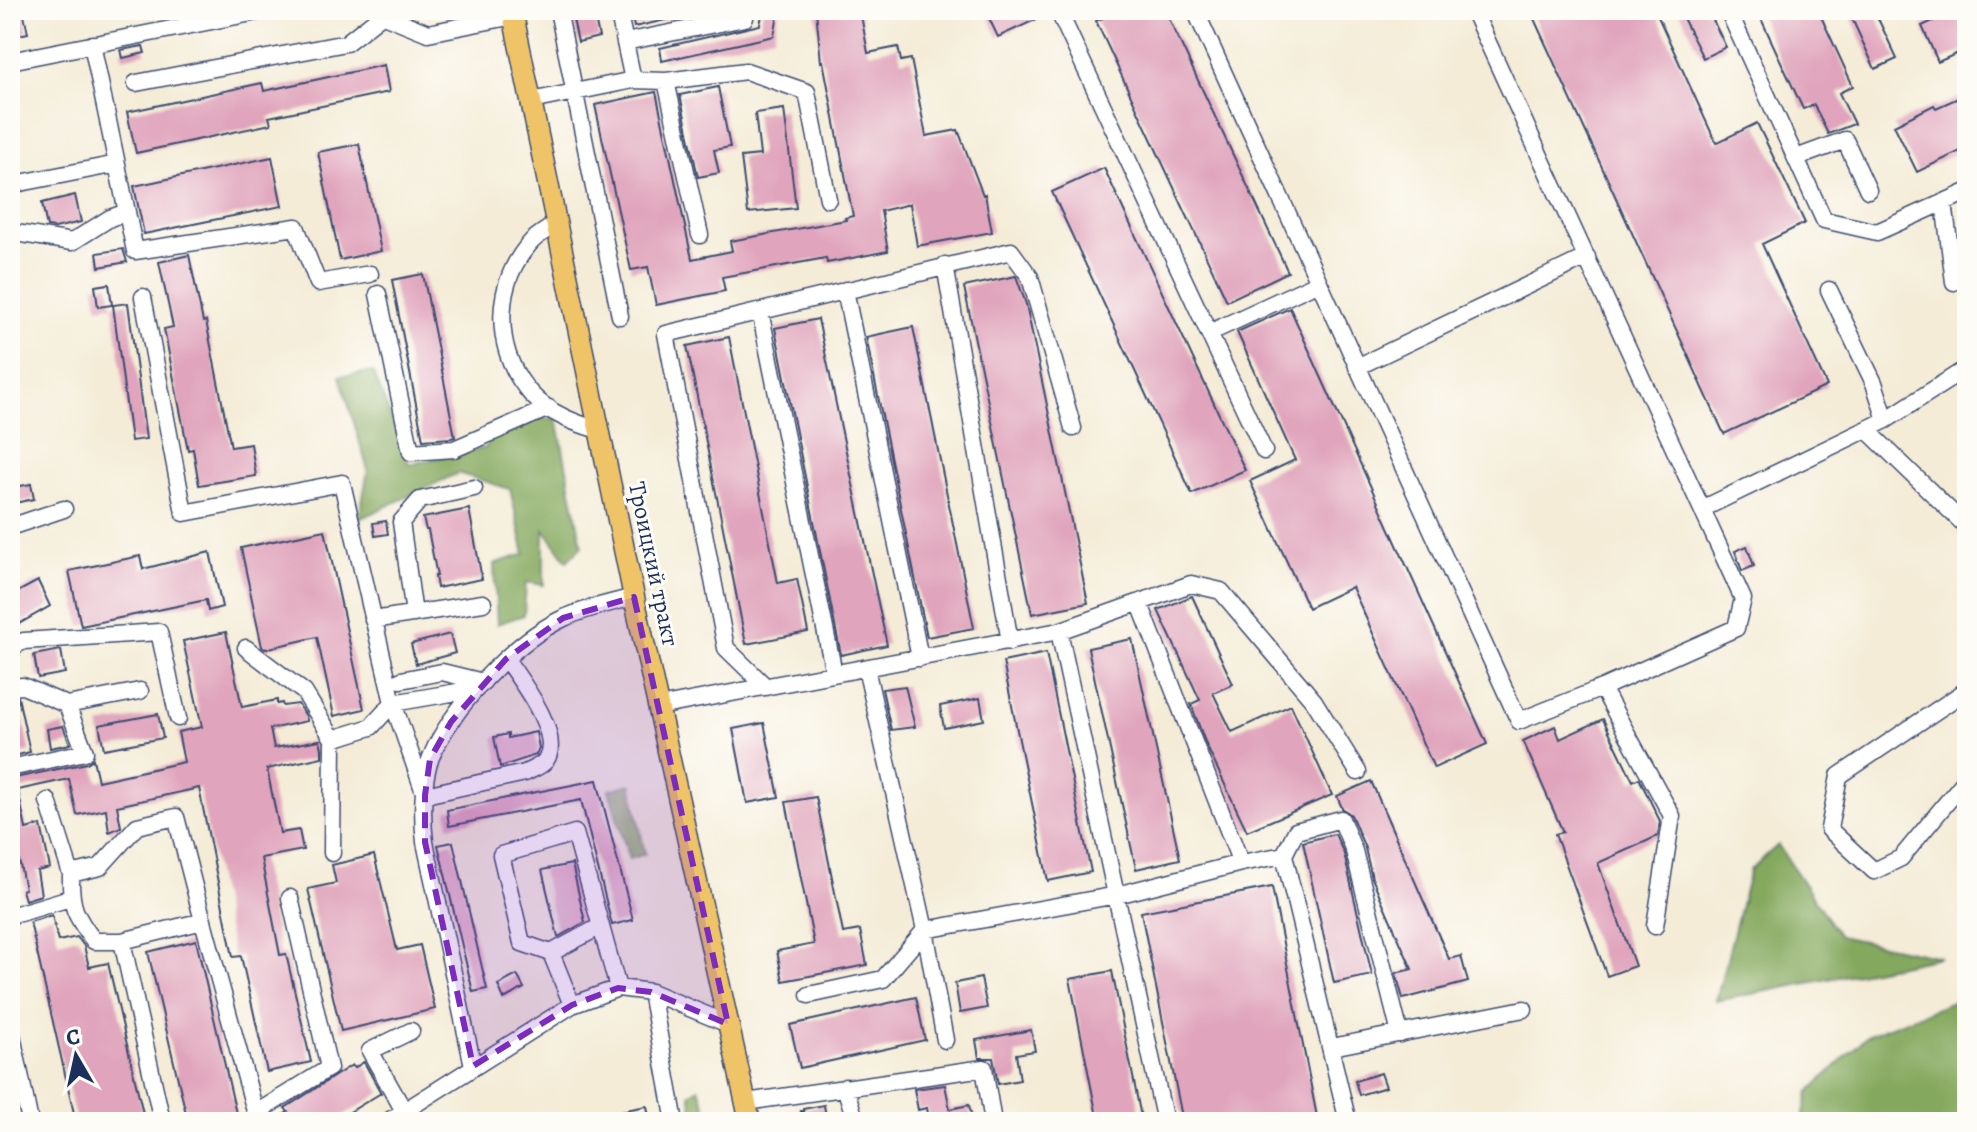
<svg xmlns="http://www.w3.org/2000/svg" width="1977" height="1132" font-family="Alegreya,serif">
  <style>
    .forest { fill: #84a85d; stroke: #506c5e; stroke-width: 2 }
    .building { fill: #e0a4bc }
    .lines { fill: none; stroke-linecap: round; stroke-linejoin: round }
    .minor-casing { stroke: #3c4b70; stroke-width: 19 }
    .major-casing { stroke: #3c4b70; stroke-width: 23 }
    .path { stroke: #3c4b70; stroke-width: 3; stroke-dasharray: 6 6; stroke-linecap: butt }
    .minor { stroke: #fff; stroke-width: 16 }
    .major { stroke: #efc469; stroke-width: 20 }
    .marked { fill: #7b2cbf; fill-opacity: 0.2; stroke: #7b2cbf; stroke-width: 6; stroke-dasharray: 16 10; stroke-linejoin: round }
    .labels { text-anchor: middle; stroke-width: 6; stroke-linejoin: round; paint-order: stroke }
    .street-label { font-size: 24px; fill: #1b2f5e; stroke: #fdfcf7 }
  </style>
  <rect width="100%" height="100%" fill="#fdfcf7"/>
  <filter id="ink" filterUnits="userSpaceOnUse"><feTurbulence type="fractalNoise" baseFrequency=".0125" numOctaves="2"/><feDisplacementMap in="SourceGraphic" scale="16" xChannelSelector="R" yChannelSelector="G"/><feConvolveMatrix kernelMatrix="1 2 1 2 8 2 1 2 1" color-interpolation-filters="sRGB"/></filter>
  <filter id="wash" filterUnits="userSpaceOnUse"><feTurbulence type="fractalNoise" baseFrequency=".006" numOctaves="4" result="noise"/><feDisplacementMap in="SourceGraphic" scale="32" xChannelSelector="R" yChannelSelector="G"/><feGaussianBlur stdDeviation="1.8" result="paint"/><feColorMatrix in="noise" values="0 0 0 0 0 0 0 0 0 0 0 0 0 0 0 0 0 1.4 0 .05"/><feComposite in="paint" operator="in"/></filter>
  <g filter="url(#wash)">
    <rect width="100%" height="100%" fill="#f4ecd7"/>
    <path class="forest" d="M373,372L409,464L485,448L504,420L557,418L582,546L567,561L544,529V585L526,582L524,615L497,624L494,564L525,554L510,489L458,473L359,519L368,470L340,376Z
      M631,784L645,854L629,859L609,790Z
      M1778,845L1839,936L1940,957L1716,1001L1750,870Z
      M1967,991V1115L1961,1122H1802L1809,1092L1868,1035L1960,999Z
      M699,1088L711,1122H695L690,1094Z"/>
    <g id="blocks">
      <path class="building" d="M10,10H23L28,33L10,37Z
        M571,10H593L599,37L578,42Z
        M630,10H687L688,15L634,27Z
        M763,10H779L774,36L662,61L660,48L760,25Z
        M816,10H860L868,53L898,47L901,61L911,59L926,136L958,130L983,195L985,194L992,232L917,246L910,204L881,211L888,251L827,263L826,258L722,277L725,291L656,305L648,267L631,270L595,105L656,92L692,259L732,251L730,241L846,220L845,218L853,216L823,61L821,62Z
        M985,10H1047L1048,14L998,37Z
        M1119,10H1165L1288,272L1227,301L1096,21Z
        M1530,10H1655L1716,143L1757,123L1805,223L1762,244L1827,386L1724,434Z
        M1679,10H1708L1726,47L1703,58Z
        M1757,10H1818L1853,86L1839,93L1854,124L1828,134L1814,105L1803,109Z
        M1848,10H1874L1897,59L1875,69Z
        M1956,10H1967V49L1938,62L1922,26Z
        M143,46L145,53L123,58L121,50Z
        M384,65L389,92L269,117L271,124L136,153L127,112L262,83L264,91Z
        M718,87L730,147L714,150L719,173L698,177L680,95Z
        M1967,94V148L1917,172L1894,125L1934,105L1936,108Z
        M784,109L796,208L748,213L741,157L760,155L755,113Z
        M359,144L381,251L340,260L318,152Z
        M272,157L282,206L144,234L134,186Z
        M1104,168L1245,470L1192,494L1052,192Z
        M75,195L81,222L55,228L47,227L42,203Z
        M123,249L127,262L99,267L97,253Z
        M189,255L203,322L206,321L231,447L251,444L256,476L199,485L193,449L188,450L164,329L173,327L159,262Z
        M423,274L455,437L451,438L423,440L392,280Z
        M1016,276L1026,304L1088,603L1032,614L964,287Z
        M109,284L112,305L98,307L95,286Z
        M128,303L146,439L131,441L113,305Z
        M1290,308L1487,744L1434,768L1352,587L1308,608L1250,481L1295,460L1237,332Z
        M818,319L887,645L841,655L775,328Z
        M913,327L974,628L927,637L866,337Z
        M729,337L778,583L797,579L808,632L746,644L687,346Z
        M31,484L34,499L10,504V488Z
        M469,509L482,579L437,588L435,576H437L428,530H426L423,518Z
        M386,521L388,534L375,536L373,523Z
        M325,530L364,709L334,716L317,637L265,649L262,647L241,548Z
        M1747,546L1754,566L1742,571L1735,551Z
        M210,552L222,607L208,611L206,600L81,626L69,571L140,556L143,569Z
        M38,581L50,606L10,629V596Z
        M1192,596L1233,684L1213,693L1232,732L1291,705L1332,795L1247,831L1207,747L1191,704L1200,700L1158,610Z
        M226,632L242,707L277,700V704L282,703L283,706L298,704L306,716L307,721L270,729L274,748L320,740L322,749V757L267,769L280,833L299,830L303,850L261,858L280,955L286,954L311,1062L267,1072L241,956L233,957L199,788L117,806L121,827L109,832L106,809L77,815L69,779L18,790L26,829L41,825L50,868L37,871L41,895L25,900L22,890L25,889L10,817V779L87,763L93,759L98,781L184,762L178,732L202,727L183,641Z
        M450,634L455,653L416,664L411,644Z
        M1132,639L1180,859L1136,869L1088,648Z
        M61,650L65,673L38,678L34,655Z
        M1046,653L1091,872L1048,881L1003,662Z
        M905,686L915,727L891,730L882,689Z
        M18,697L30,752L10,757V698Z
        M980,698L984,720L944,728L940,706Z
        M158,714L163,738L104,749L99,725Z
        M1603,719L1633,781L1639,778L1660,821L1658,836L1598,863L1635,966L1607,976L1555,834L1563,832L1523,741L1555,726L1560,739Z
        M764,723L779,797L747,803L733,729Z
        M63,726L70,744L50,748L47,729Z
        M536,732L539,748L536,755L500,767L494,737L508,734V738Z
        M597,780L633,920L612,925L581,800L449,826L447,810Z
        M1371,781L1449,959L1461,956L1468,982L1403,999L1396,973L1412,969L1372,878L1365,848L1351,815L1342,808L1337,796Z
        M816,797L843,933L860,930L867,965L783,981L777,951L814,944L786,802Z
        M1335,834L1344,854L1372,975L1334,983L1303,842Z
        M453,842L487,989L473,992L438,845Z
        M374,855L397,950L420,945L435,1009L341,1031L308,889L336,883L332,865Z
        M572,864L585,922L558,937L542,870Z
        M1272,887L1318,1122H1183L1141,912Z
        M52,915L58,941L77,937L84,946L89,967L108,963L145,1122H76L30,922Z
        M196,940L238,1122H188L148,952Z
        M1112,971L1142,1122H1098L1070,979Z
        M517,975L524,988L504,999L498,985Z
        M981,978L987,1008L960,1013L955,983Z
        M916,997L925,1040L800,1068L790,1025Z
        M1031,1030L1035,1051L1016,1054L1020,1080L998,1084L993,1058H979L976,1040Z
        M364,1062L381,1093L333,1122H272L288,1112L285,1108L352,1065L354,1068Z
        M1381,1073L1386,1087L1359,1095L1355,1081Z
        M945,1085L950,1109L969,1105L973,1122H918V1117L928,1114L927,1108L918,1110L914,1089Z
        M824,1105L827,1122H806L803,1109Z
        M647,1106L650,1122H595L594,1116Z"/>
    </g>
  </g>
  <g filter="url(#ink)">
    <use href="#blocks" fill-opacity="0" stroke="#3c4b70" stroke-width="2"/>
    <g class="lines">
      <defs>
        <path id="minor" d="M558,10L620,316
          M618,10L633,80
          M1058,10L1264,451
          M1195,10L1519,721L1602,688L1736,628L1743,599L1473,10
          M1728,10L1824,220L1877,232L1967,192
          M376,12L428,33L514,16
          M625,42L745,18L744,10
          M92,44L135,251L296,227L318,283L370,274
          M10,61L267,10
          M666,81L700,235
          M136,83L346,43L383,14
          M531,101L633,80L666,81L746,71L807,92L828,199
          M1796,158L1845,140L1868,190
          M10,185L117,164
          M1944,202L1954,282
          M557,223C549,229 539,234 532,241C494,281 493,346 526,388C543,411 573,423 599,430
          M10,232L72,242L110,218L127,212
          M945,265L1010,642
          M845,290L920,658
          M378,294L411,452L454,449L549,408
          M143,297L184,513L342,483L393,703L475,689
          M760,311L834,673
          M1209,333L1319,282
          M1357,367L1587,257
          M1886,420L1967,368
          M1867,430L1967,527
          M1702,509L1886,420L1874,383L1829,290
          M10,527L64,509
          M1140,604L1241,863
          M414,614L401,522L420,500L474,488
          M373,620L483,603
          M1059,631L1165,1122
          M10,648L24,641L159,632L178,718
          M246,648L304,692L333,739L371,727L393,703L425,795L525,773C532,769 541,767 546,760C563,734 520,680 506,659
          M866,668L925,930L945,1040
          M401,680L442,672L483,682
          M10,687L23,686L67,705
          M766,687L726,648L666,334L1011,251L1030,277L1073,428
          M1602,688L1672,816L1655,926
          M1967,690L1839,776L1829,829L1874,871L1901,858L1967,778
          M658,707L1059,631L1191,584L1221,591L1314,701L1358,772
          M10,768L85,752L67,705L140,691
          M48,801L71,874
          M332,853L333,739
          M1284,855L1296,831L1341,819L1354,851L1400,1034
          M10,916L70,898
          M122,941H94C75,916 70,906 71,874L100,867L137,826L176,817L203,921
          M551,953L601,926
          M651,992L675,1122
          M809,995L883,979L925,930L1117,895L1241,863L1284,855L1348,1122
          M572,1005L551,953L522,943L501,855L575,833L618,988
          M10,1026L30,1122
          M1332,1047L1524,1009
          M473,1066L425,842C422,819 422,779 431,757C452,707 514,641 564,618C586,608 611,603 634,597
          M845,1087L856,1122
          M746,1102L984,1068L993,1122
          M404,1111L370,1051L411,1031
          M160,1112L122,941L203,921L258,1122
          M256,1113L329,1068L290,898
          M387,1122L572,1005L618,988L651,992L728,1024"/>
        <path id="major" d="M512,10L634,597L750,1122"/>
      </defs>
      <use href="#minor" class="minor-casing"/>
      <use href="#major" class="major-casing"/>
      <path class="path" d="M801,1110L804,1122"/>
      <use href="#minor" class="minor"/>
      <use href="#major" class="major"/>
    </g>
  </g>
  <path class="marked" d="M634,597L728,1024L651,992L618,988L572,1005L473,1066L425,842V795L430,759L451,722L506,659L563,618Z"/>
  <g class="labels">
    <g class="street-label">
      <text transform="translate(654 564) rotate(78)" y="8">Троицкий тракт</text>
    </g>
  </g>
  <rect width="1977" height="1132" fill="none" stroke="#fdfcf7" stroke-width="40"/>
  <g transform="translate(76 1056) rotate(351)" stroke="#fdfcf7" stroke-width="6" paint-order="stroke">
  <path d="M0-6L14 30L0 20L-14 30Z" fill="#1b2f5e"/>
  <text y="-12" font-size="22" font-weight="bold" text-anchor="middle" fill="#1b2f5e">С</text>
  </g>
</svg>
